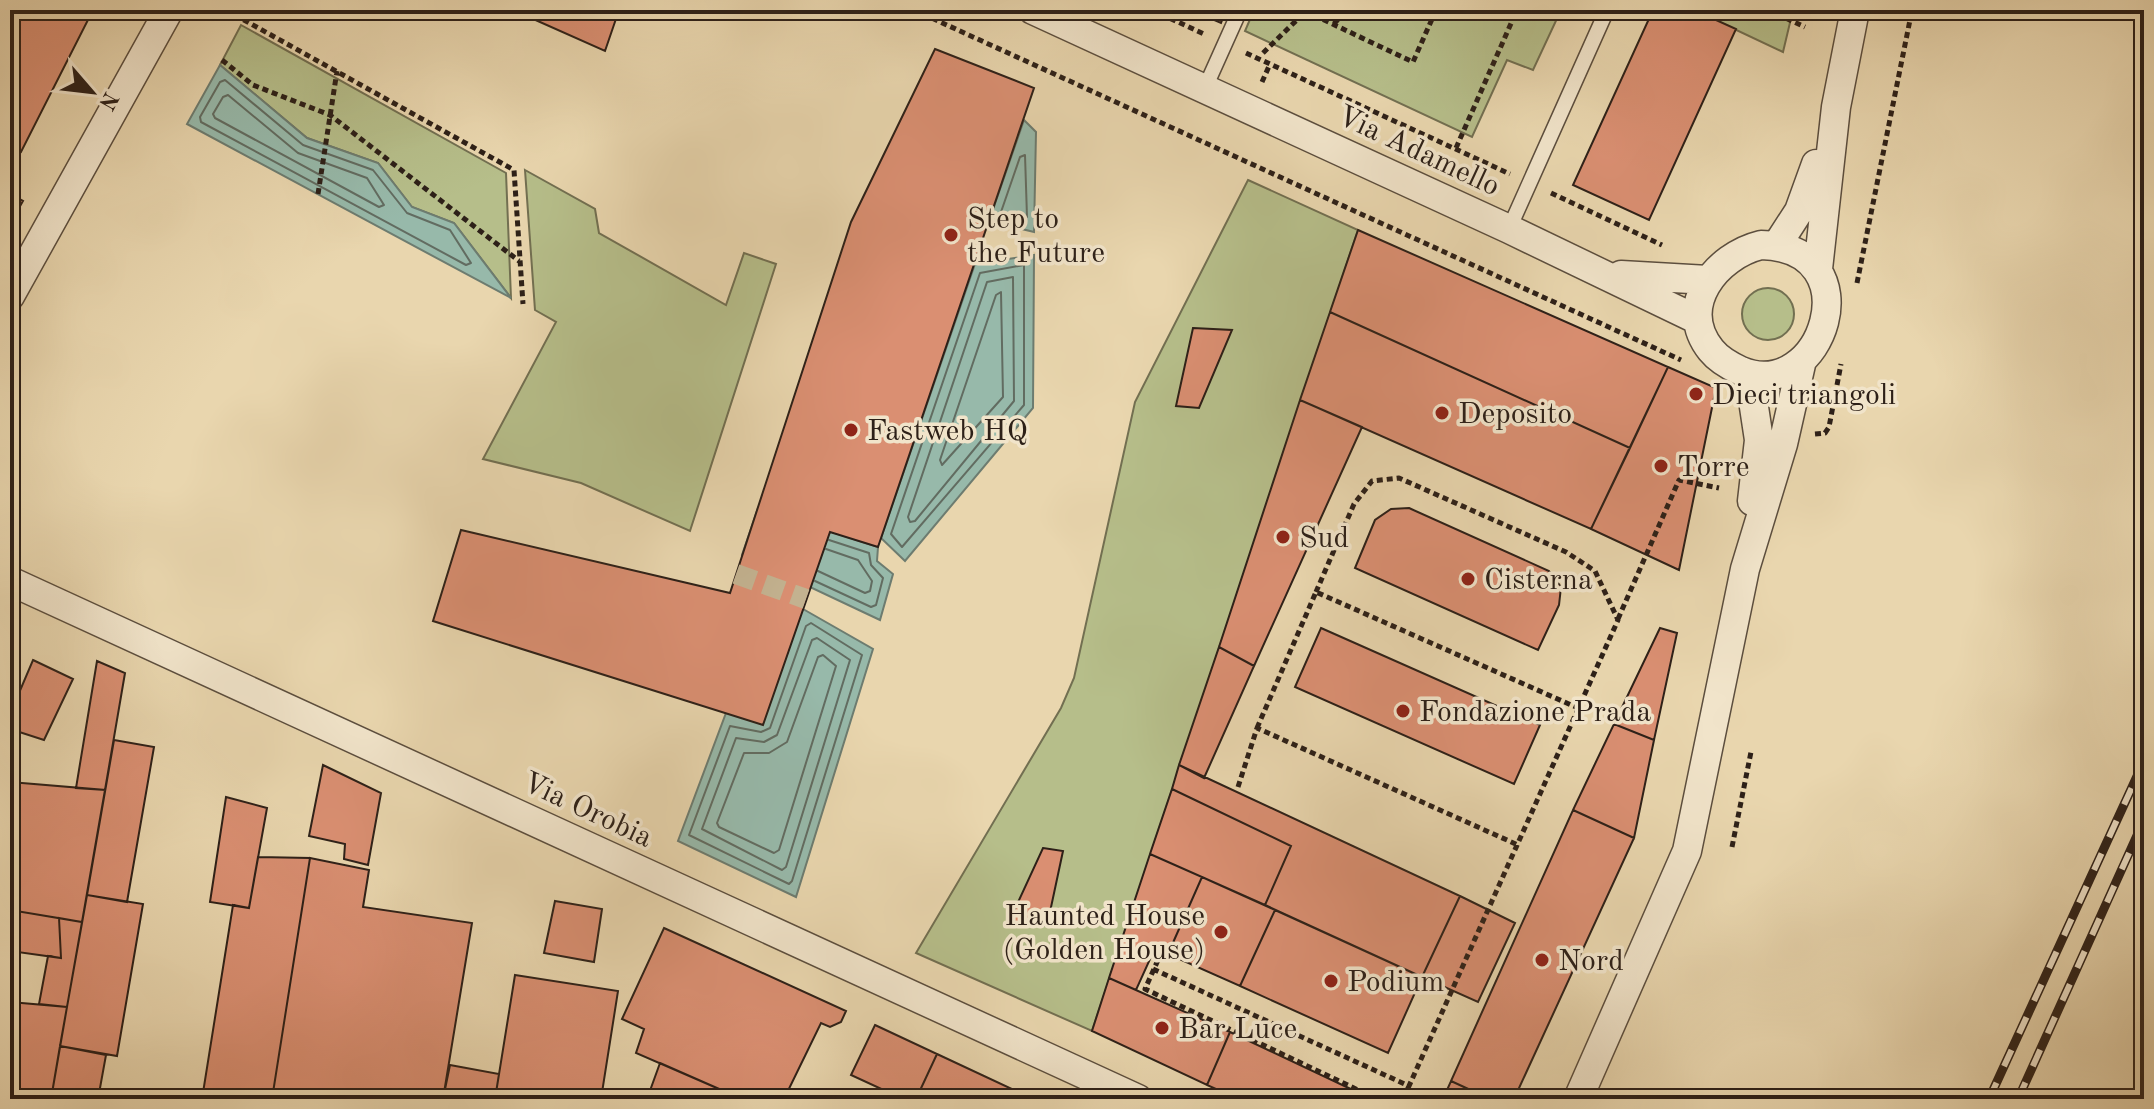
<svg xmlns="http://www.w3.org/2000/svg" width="2154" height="1109" font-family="'Old Standard TT',serif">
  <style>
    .green { fill: #b6be8a; stroke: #726f51; stroke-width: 2 }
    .water { fill: #97b9aa; stroke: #6d7c70; stroke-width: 2 }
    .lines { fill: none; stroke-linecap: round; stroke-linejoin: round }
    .shore { stroke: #626c61; stroke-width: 2 }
    .building { fill: #da8f72; stroke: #2d2018; stroke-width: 2 }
    .pedestrian-tunnel { stroke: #c3b290; stroke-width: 20; stroke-dasharray: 20 10; stroke-linecap: butt }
    .service-casing { stroke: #5c4e3e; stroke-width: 17 }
    .minor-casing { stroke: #5c4e3e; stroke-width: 31 }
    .path { stroke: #2d2018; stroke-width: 5; stroke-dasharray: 6 4; stroke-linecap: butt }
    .service { stroke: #f1e4ca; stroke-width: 14 }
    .minor { stroke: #f1e4ca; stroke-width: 28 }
    .rail-casing { stroke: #2d2018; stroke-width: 9 }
    .rail { stroke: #f1e4ca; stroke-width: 6; stroke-dasharray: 18; stroke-linecap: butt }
    .poi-dot { fill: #8f2418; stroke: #f1e4ca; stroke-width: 3 }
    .labels { text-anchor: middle; stroke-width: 7; stroke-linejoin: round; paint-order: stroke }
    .street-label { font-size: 30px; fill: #2d2018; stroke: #f1e4ca }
    .poi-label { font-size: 30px; fill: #2d2018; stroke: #f1e4ca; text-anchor: start }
  </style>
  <rect width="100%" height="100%" fill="#e9d6ae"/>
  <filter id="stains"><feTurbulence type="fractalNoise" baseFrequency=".0025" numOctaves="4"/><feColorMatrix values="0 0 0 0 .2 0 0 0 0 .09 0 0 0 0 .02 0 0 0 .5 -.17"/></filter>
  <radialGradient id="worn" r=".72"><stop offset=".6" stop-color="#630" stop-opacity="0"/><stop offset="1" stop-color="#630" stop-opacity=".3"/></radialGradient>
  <path class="green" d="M1254,10H1561L1533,70L1507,60L1472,137L1245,31Z
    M1694,10H1793L1783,52Z
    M241,25L506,173L511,298L454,223L412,207L378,163L307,138L220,65Z
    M525,170L595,209L599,233L726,305L744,253L776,264L690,531L581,483L483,459L556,322L535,310Z
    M1248,180L1358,230L1092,1031L916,953L1061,708L1074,678L1135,402Z
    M1742 314a26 26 0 1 1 52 0a26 26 0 1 1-52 0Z"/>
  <path class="water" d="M220,65L307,138L378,163L412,207L454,223L511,298L187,124Z
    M1024,120L1036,132L1034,232L989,221Z
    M1034,255L1033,408L905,561L881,538L975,264Z
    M758,508L878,547L877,561L893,574L880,620L742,555Z
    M803,609L873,649L796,897L678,841L726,713Z"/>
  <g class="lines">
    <path class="shore" d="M225,80L303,145L373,170L407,213L450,230L471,263L466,265L201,122L200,117L220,82Z
      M228,95L298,153L367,178L384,205L379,207L215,118L213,114L223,97Z
      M1025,155L1027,217L1022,221L1001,212L1020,157Z
      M1024,265V405L902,547L891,534L980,273Z
      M1013,277L1014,401L915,521L910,522L908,517L987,282Z
      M1001,292L1003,397L942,465L940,460L996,295Z
      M818,571L865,593L870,591L872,581L858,560L826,549
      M815,581L871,607L876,605L883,578L871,565L869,553L829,540
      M811,623L862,655L792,881L789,884L689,835L730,726L761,732L770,728L806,626Z
      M817,638L850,660L786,867L782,870L702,829L736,738L764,742L777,735L812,640Z
      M823,655L836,666L779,850L774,853L719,827L717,823L744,753H769L787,742L818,657Z"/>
  </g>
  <path class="building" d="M10,10H93L21,152L10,146Z
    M513,10H619L605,51Z
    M1191,10H1226L1221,23Z
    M1653,10H1694L1736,29L1649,220L1573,185Z
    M935,49L1034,88L878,547L830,532L763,725L433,621L461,530L730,593L851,222Z
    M10,194L23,201L10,224Z
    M1358,230L1668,367L1630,448L1330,312Z
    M1330,312L1630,448L1591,529L1300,400Z
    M1193,328L1232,330L1199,408L1176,406Z
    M1668,367L1716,388L1679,570L1591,529Z
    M1300,400L1362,427L1254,666L1219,647Z
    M1409,508L1549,571L1561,587L1559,605L1538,650L1355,568L1375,520L1391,509Z
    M1321,628L1540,725L1514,784L1295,687Z
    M1660,628L1677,633L1654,740L1614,724Z
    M1219,647L1254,666L1204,778L1179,765Z
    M33,660L73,679L44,740L10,729V714Z
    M97,661L125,673L105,790L76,788Z
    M1614,724L1654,740L1634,838L1573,810Z
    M114,740L154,747L127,902L87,895Z
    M323,765L381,793L368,865L344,859L345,844L309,836Z
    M1179,765L1460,896L1422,977L1265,905L1291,846L1172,789Z
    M10,782L105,790L82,922L10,910Z
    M1172,789L1291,846L1265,905L1150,854Z
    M226,797L267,808L249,908L210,902Z
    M1573,810L1634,838L1514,1099H1490L1451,1081Z
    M1043,848L1063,851L1047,926L1008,924Z
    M1150,854L1202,877L1168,954L1155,948L1136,990L1109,978Z
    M258,857L310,858L272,1099H202L233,905L249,908Z
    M310,858L369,870L363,907L472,923L443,1099H272Z
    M1202,877L1275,910L1240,986L1168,954Z
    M87,895L143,904L117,1056L60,1046Z
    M1460,896L1515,923L1478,1002L1422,977Z
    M555,901L602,909L594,962L544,953Z
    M10,910L59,918L61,958L10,951Z
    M1275,910L1422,977L1388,1053L1240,986Z
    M59,918L82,922L67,1007L39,1004L48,956L61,958Z
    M664,928L846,1011L841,1022L830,1027L821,1023L784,1099H742L636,1053L644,1029L622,1019Z
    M515,975L618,991L601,1099H495Z
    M1109,978L1230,1032L1207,1085L1092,1031Z
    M10,1002L67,1007L51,1099H10Z
    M875,1025L937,1054L916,1099H903L851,1075Z
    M1230,1032L1372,1099H1238L1207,1085Z
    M60,1046L106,1055L98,1099H51Z
    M937,1054L1033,1099H916Z
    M660,1063L742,1099H647Z
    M450,1065L499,1074L495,1099H443Z
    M1451,1081L1490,1099H1443Z"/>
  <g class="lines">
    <path class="pedestrian-tunnel" d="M736,574L806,599"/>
    <defs>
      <path id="service" d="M1205,88L1240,10
        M1509,229L1606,12"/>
      <path id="minor" d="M1033,10L1509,229L1698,320
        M1761,245C1875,248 1822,405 1741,371C1730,366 1719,360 1711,350C1676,306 1716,256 1761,245Z
        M1777,245L1799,211L1816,164
        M1818,269L1836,107L1855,10
        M1621,275L1708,280
        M10,296L169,10
        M1749,374L1759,440L1752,501
        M10,581L1138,1099
        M1578,1099L1687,851L1745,569L1783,444L1802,360"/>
    </defs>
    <use href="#service" class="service-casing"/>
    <use href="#minor" class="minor-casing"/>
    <path class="path" d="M226,10L514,170L523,304
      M914,10L1681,360
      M1152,10L1204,34
      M1768,10L1805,27
      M1305,11L1413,62L1436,10
      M1334,24L1346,10
      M1246,53L1510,174
      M1263,53L1306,11
      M222,60L253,85L330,115L519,261
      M1262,82L1270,64
      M1456,148L1517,10
      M1551,193L1662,245
      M318,194L337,71
      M1857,283L1912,10
      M1815,434L1825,433L1829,427L1841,364
      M1618,619L1679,480L1719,488
      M1257,728L1316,592L1578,708
      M1238,787L1257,728L1518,845
      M1732,847L1751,752
      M1162,951L1145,989L1377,1099
      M1153,969L1409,1086L1618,620L1595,571L1566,552L1399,478L1372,481L1354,504L1316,592
      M1403,1099L1409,1086"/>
    <use href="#service" class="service"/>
    <use href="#minor" class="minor"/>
    <defs>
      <path id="rail" d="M1989,1099L2144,761
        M2018,1099L2144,820"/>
    </defs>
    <use href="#rail" class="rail-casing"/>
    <use href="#rail" class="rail"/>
  </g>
  <g class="poi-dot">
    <circle cx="951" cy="235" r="8"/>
    <circle cx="1696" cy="394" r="8"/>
    <circle cx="1442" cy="413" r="8"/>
    <circle cx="851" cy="430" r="8"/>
    <circle cx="1661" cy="466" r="8"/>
    <circle cx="1283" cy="537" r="8"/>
    <circle cx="1468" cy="579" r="8"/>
    <circle cx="1403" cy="711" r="8"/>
    <circle cx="1221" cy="932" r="8"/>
    <circle cx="1542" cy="960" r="8"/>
    <circle cx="1331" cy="981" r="8"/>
    <circle cx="1162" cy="1028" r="8"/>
  </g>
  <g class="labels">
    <g class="street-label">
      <text transform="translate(1419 150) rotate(25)" y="10">Via Adamello</text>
      <text transform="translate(588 809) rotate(25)" y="10">Via Orobia</text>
    </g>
    <g class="poi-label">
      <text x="967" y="228">Step to<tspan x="967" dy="34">the Future</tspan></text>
      <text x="1712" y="404">Dieci triangoli</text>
      <text x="1458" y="423">Deposito</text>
      <text x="867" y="440">Fastweb HQ</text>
      <text x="1677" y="476">Torre</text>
      <text x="1299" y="547">Sud</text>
      <text x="1484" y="589">Cisterna</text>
      <text x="1419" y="721">Fondazione Prada</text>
      <text x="1205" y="925" text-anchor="end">Haunted House<tspan x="1205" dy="34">(Golden House)</tspan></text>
      <text x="1558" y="970">Nord</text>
      <text x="1347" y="991">Podium</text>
      <text x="1178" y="1038">Bar Luce</text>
    </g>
  </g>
  <rect width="2154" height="1109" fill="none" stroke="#e9d6ae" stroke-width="40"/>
  <rect x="12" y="12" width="2130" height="1085" fill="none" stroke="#2d2018" stroke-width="4"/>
  <rect x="20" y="20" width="2114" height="1069" fill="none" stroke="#2d2018" stroke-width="2"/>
  <g transform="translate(92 92) rotate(118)" stroke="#f1e4ca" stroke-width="6" paint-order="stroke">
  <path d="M0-6L14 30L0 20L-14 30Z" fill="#2d2018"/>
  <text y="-12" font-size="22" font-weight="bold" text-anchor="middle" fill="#2d2018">N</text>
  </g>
  <rect width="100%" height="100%" filter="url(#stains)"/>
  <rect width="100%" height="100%" fill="url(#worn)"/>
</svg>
